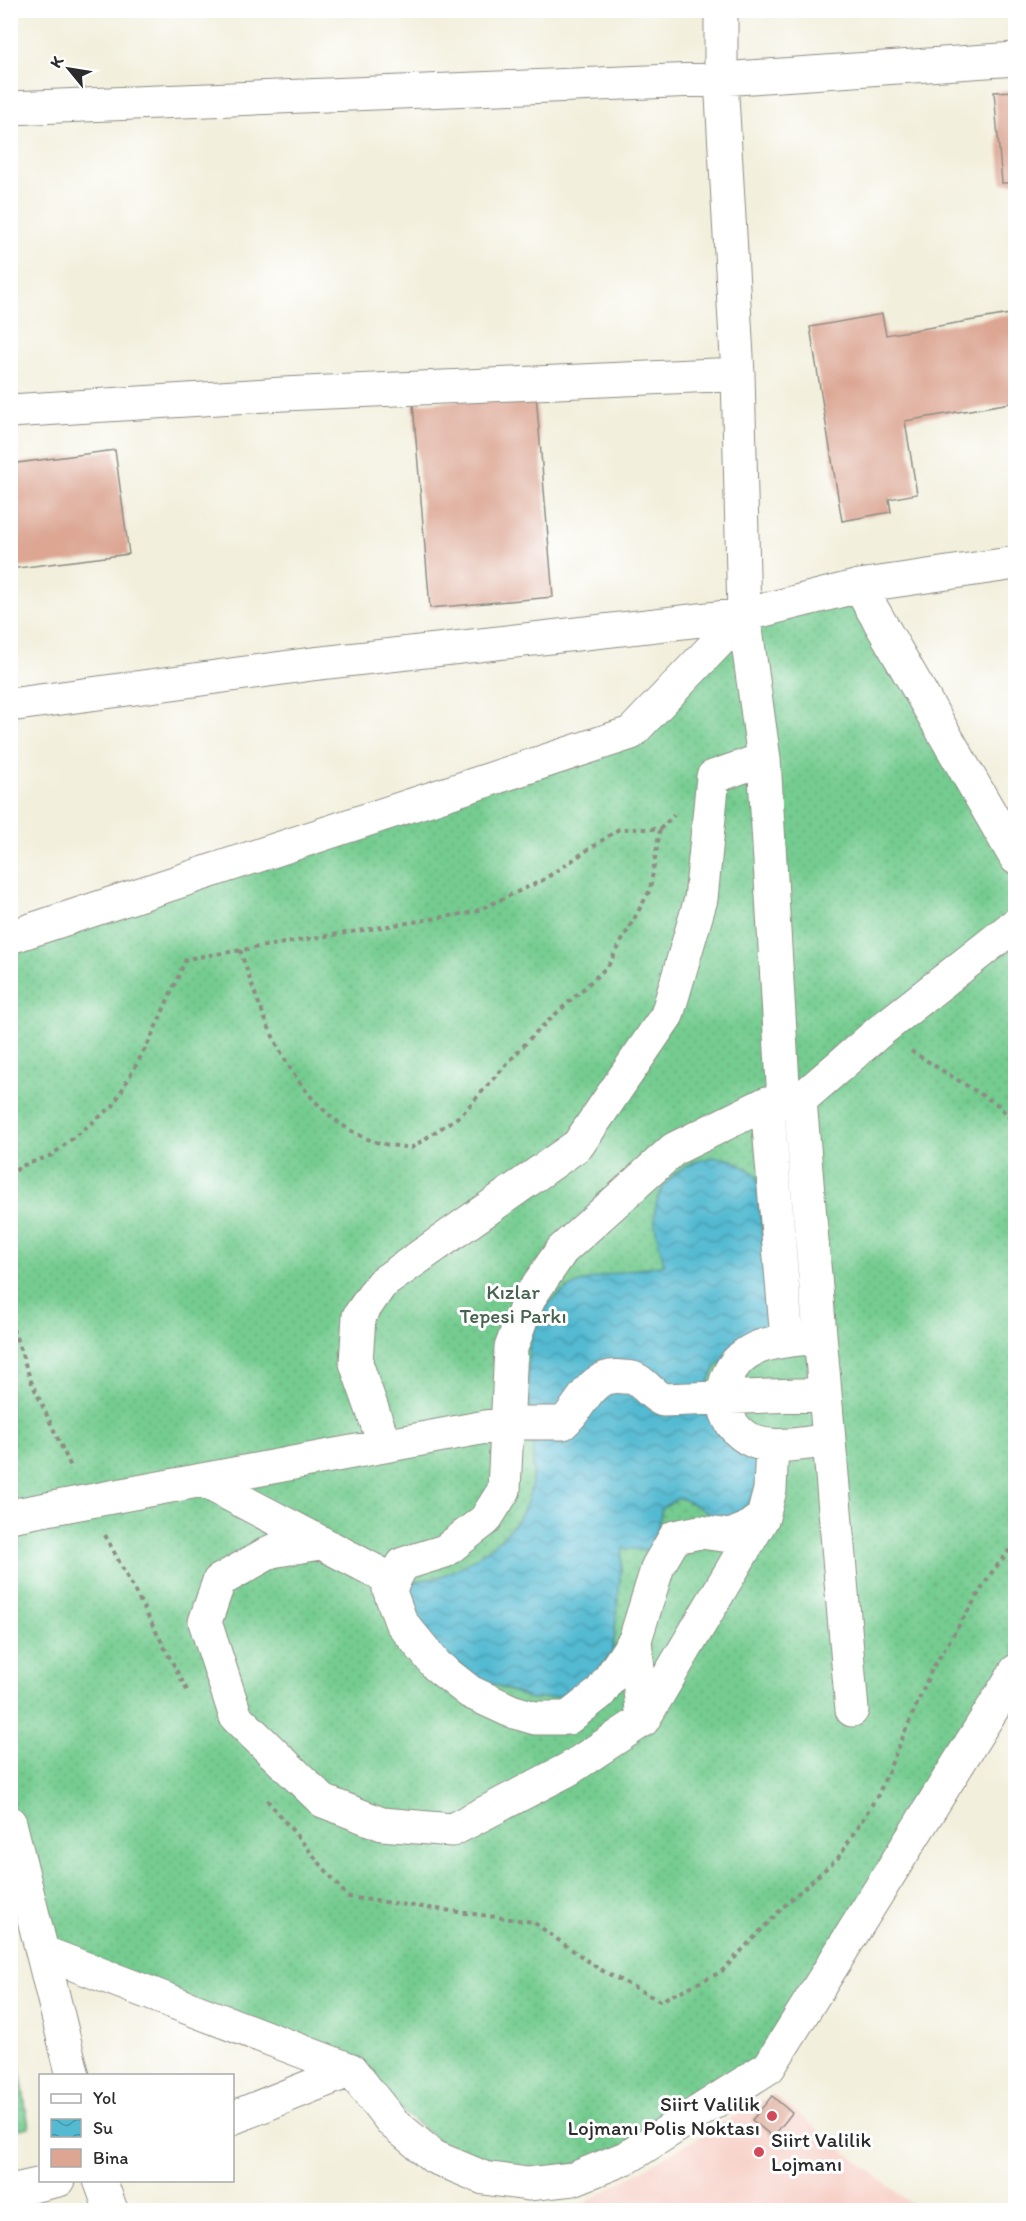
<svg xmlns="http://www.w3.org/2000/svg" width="1026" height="2221" font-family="Itim,sans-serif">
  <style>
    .built { fill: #f7d1c8 }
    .grass { fill: url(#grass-dots); stroke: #507c5e; stroke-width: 1.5 }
    .water { fill: url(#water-waves); stroke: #3f727e; stroke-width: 1.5 }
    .building { fill: #dca693 }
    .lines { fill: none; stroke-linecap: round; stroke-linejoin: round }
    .street-casing { stroke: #8e8d84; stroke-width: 35 }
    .path { stroke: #8e8d84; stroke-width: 4; stroke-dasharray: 4.5 4.5; stroke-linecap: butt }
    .street { stroke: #fff; stroke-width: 33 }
    .poi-dot { fill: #d1495b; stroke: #fff; stroke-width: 2 }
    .labels { text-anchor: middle; stroke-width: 6; stroke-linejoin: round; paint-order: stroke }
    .park-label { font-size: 21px; fill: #45634e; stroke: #fff }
    .poi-label { font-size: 21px; fill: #2b2b2b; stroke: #fff; text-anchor: end }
  </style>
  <defs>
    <pattern id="grass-dots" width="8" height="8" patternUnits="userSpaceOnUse" patternTransform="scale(1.5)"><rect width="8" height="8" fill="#75cc90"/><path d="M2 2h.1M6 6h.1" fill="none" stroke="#65af7c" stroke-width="1.8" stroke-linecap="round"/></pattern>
    <pattern id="water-waves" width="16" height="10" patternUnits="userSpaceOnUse" patternTransform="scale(1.5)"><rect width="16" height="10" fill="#53bad1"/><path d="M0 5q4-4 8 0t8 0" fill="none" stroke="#4597aa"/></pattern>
  </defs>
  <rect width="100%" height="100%" fill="#fff"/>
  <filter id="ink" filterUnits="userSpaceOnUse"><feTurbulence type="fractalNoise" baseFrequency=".0167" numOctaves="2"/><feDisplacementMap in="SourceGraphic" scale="12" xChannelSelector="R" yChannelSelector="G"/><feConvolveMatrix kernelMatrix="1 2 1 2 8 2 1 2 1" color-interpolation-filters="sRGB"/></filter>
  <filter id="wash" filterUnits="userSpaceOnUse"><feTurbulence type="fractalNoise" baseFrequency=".008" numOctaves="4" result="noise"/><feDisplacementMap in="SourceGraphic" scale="24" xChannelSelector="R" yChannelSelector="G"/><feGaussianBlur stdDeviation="1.35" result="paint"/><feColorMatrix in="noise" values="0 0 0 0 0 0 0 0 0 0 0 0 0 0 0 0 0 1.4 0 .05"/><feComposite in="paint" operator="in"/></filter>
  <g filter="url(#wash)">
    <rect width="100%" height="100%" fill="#f2efdc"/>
    <path class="built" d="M773,2094L919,2210H573Z"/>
    <path class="grass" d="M859,586L1015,858V1671L769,2067L628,2157L484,2178L351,2070L42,1952L10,1823V937L631,733L744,615Z
      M10,2008L29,2127L11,2131H10Z"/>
    <path class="water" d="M716,1157L733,1160L757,1175L772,1339L717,1365L710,1379L706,1393L761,1452C758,1487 757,1505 724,1521C707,1516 696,1502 678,1498L662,1508L653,1551L623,1548L613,1652L584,1687L557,1697L531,1699L478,1678L430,1641L407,1599L411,1584C422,1578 431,1580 441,1576C469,1565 496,1546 515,1523C567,1459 484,1338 567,1289C591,1275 636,1270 664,1264C661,1250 656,1236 655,1222C652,1185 682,1161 716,1157Z"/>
    <g id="blocks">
      <path class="building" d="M1016,91V183H1002L994,92Z
        M1011,229H1016V252H1014Z
        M1016,313V402L905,421L917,494L889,499L891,512L842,521L810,327L882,314L886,335Z
        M536,394L553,597L430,608L413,404Z
        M115,450L129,554L10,569V464Z
        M772,2096L792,2113L773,2137L752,2120Z"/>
    </g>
  </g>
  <g filter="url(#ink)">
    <use href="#blocks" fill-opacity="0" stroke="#8e8d84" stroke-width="1.5"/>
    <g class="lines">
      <defs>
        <path id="street" d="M10,108L721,79L1016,59
          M10,411L283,394L738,374
          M859,586L1016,858
          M10,705L312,664L744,615L859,586L1016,563
          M764,759L784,1101
          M10,937L631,733L744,615
          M810,1338C790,1340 764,1342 747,1353C714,1375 716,1427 755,1442C777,1450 806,1442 829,1441
          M772,1445L770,1490L763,1517L747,1529L730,1536L700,1532L675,1537L658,1566L635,1640L600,1693L568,1718H535L511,1711L470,1692L437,1666L401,1622L389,1589L403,1564L445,1551L485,1520L504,1490L511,1348L529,1298L562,1250L674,1149L767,1103L787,1340
          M385,1446L356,1363L359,1316L381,1284L578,1145L667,1015L701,899L713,777L764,759L744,615L738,374L721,79V10
          M202,1480L394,1581
          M10,1516L507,1423H563C584,1405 589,1372 623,1377C627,1377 633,1377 637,1380C647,1386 652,1395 663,1400L825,1394
          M320,1543L272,1551L219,1581L205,1622L236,1717L323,1801L382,1824L452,1830L569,1769L643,1720
          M635,1640L643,1720L762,1519
          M852,1710L800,1100L880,1031L1016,924
          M10,1823L73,2076
          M42,1952L351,2070L393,2123L434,2157L484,2178L528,2184L573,2179L628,2157L769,2067L1016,1671
          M232,2118L351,2070
          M100,2180L111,2210
          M10,2191L59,2180"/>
      </defs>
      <use href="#street" class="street-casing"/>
      <path class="path" d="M240,950C264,1022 294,1109 370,1140C383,1145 398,1146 411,1148L461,1115L533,1035L608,966L650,890L660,829
        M911,1051L998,1105L1016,1125
        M10,1178L19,1167L52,1155L113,1106L149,1042L186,959L474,912L543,880L619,829H660L674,815
        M10,1320L31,1381L72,1469
        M105,1535L188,1692
        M267,1800L348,1897L533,1922L599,1969L660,2001L721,1972L788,1902L838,1858L878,1795L932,1669L992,1572L1016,1542"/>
      <use href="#street" class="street"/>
    </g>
  </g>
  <g class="poi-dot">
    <circle cx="772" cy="2116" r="6"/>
    <circle cx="759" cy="2152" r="6"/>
  </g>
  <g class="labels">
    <g class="park-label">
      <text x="513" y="1299">Kızlar<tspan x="513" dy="24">Tepesi Parkı</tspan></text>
    </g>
    <g class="poi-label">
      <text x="760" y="2111">Siirt Valilik<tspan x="760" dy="24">Lojmanı Polis Noktası</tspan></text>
      <text x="771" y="2147" text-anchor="start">Siirt Valilik<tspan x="771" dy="24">Lojmanı</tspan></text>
    </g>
  </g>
  <rect width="1026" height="2221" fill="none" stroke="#fff" stroke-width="36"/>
  <rect x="39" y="2074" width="195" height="108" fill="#ffffff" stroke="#aaaaaa" stroke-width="1.5"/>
  <rect x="51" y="2094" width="30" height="9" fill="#ffffff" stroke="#aaaaaa" stroke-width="1.5"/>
  <text x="93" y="2104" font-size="18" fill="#2b2b2b">Yol</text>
  <rect x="51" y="2119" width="30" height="18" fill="url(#water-waves)" stroke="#aaaaaa" stroke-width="1.5"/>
  <text x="93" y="2134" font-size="18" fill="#2b2b2b">Su</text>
  <rect x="51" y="2149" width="30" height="18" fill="#dca693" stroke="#aaaaaa" stroke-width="1.5"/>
  <text x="93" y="2164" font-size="18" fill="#2b2b2b">Bina</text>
  <g transform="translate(69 69) rotate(300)" stroke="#ffffff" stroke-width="4.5" paint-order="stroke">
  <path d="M0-4.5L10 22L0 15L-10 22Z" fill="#2b2b2b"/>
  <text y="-9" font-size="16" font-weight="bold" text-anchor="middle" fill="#2b2b2b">K</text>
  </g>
</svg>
